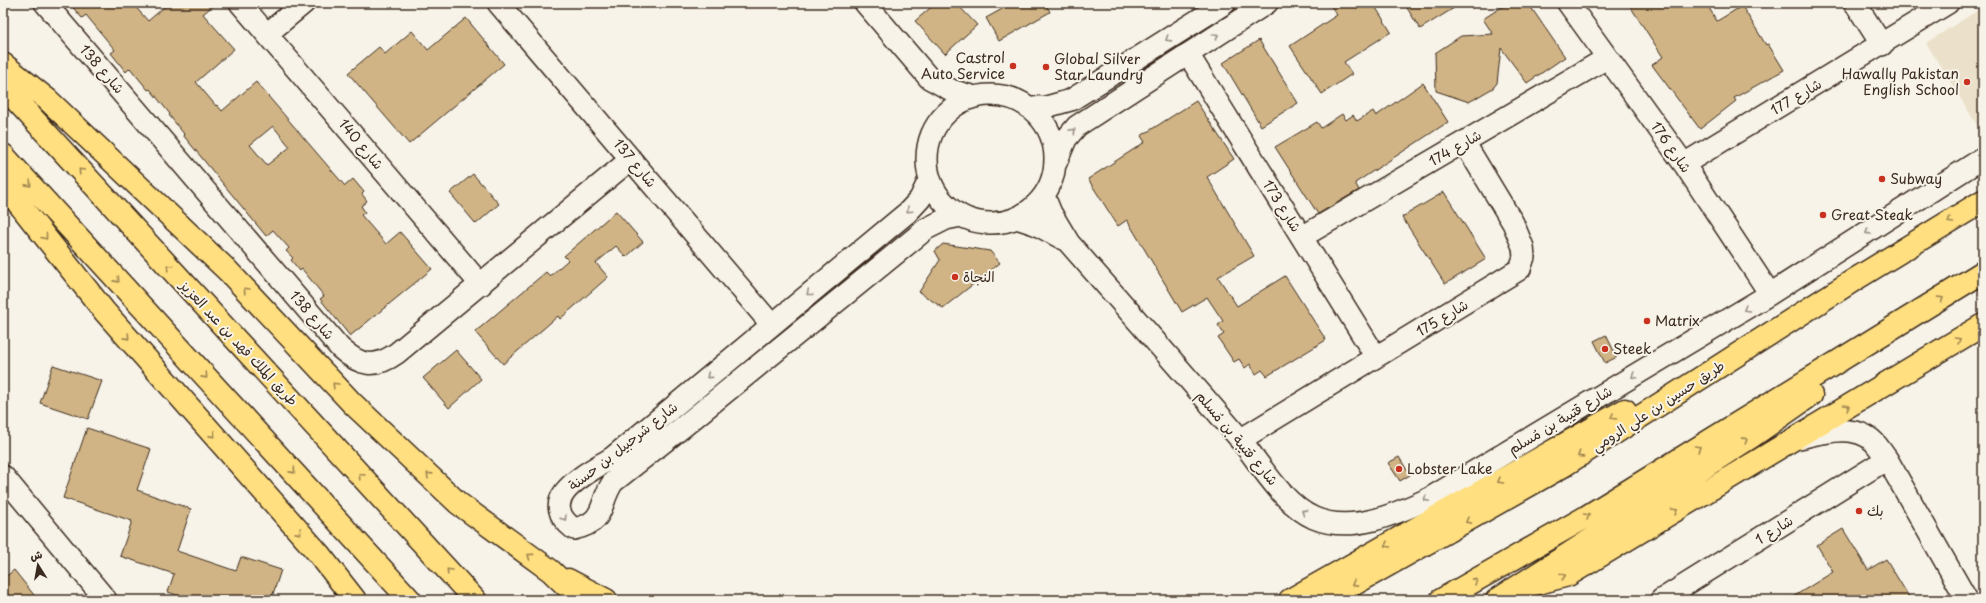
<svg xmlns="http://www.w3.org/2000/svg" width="1986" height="603" font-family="'Playpen Sans','Playpen Sans Arabic',sans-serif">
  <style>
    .built { fill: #ebe0ca }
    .building { fill: #d0b485; stroke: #3b2a1e; fill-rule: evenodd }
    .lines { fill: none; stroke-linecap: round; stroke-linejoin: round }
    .minor-casing { stroke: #3b2a1e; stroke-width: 24 }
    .highway-casing { stroke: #3b2a1e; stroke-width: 25 }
    .minor { stroke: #f7f3e8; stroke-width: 21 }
    .highway { stroke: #ffdf80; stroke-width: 22 }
    .oneway { stroke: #998e83 }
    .oneway2 { stroke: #9d844f }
    .poi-dot { fill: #c8321e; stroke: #f7f3e8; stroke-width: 1.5 }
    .labels { text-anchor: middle; stroke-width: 4; stroke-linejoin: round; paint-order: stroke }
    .poi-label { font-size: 14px; fill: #3b2a1e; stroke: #f7f3e8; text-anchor: start }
    .street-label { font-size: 14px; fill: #3b2a1e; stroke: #f7f3e8 }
  </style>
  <rect width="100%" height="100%" fill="#f7f3e8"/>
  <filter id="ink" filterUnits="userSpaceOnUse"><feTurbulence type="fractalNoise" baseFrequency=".025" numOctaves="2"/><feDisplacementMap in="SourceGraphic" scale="8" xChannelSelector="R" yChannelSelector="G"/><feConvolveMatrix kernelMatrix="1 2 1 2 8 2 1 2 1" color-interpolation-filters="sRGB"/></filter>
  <g filter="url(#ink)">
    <path class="built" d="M1983,7V121L1977,125L1926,43Z"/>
    <path class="building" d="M69,3H132L148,21L169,3H216L203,14L234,49L196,82L216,106L217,105L222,111L256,82L345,186L353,179L364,192L362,194L367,201L361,206L365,212L361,215L386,244L400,232L432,269L350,336L320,299L324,296L302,269L300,271L291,260L293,258L286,251L289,248L273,230L266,236L183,135L184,134L169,115L170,114L150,89L148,90L130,68L126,72L111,53L115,50L86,15L82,18ZM273,126L290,147L267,165L250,145Z
      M936,3H956L977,25L945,54L915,21Z
      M1013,3H1045L1050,12L999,41L986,18Z
      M1329,3H1373L1391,32L1344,62L1352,74L1322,94L1290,46L1337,15Z
      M1404,3H1462L1420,29Z
      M1508,3H1528L1565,57L1527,83L1501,48L1497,83L1493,88L1469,102L1436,91L1435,53L1461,36L1493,34L1483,19Z
      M1628,3H1706L1717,21L1742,6L1766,45L1768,44L1784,70L1734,98L1736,101L1700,129L1652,65L1663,57Z
      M466,18L504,64L409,144L348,73L379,47L385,54L412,31L428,50Z
      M1259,40L1298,103L1261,126L1223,63Z
      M1423,83L1448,122L1355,183L1359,190L1318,214L1275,147L1317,122L1321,128L1342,114L1346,120L1353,115L1357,121L1373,111L1376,116Z
      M1196,101L1234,159L1207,177L1254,256L1218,277L1237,306L1285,276L1326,340L1267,376L1262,370L1256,374L1250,364L1245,368L1239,359L1234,362L1218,338L1224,334L1218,325L1223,321L1207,297L1182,312L1127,220L1118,226L1088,179L1145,142L1141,136Z
      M473,174L499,204L476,224L450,193Z
      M1444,192L1486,259L1445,284L1402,217Z
      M616,211L643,242L626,257L616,246L596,263L608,277L560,319L558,316L503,364L475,332L546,272L550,276L568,260L564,256Z
      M943,244L990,251L1000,263L943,308L919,292L940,260L935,251Z
      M1606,335L1617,357L1605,363L1594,341Z
      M456,350L481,379L449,408L423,378Z
      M53,365L102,381L88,419L40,403Z
      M87,428L151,449L137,490L191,509L177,551L236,571L241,557L281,570L271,600H190L168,592L174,574L120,556L132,521L63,498Z
      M1399,457L1410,475L1400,481L1388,463Z
      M1843,529L1868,570L1886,559L1911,600H1788L1833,572L1817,545Z
      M14,570L38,600H3V579Z"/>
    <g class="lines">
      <defs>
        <path id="minor" d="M45,3L340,348C360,366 375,369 397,353L631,159
          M240,3L481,285
          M498,3L771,324
          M865,3L929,78L951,90L975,97
          M1568,3L1684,164L1770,294
          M1855,3L1882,45
          M267,34L304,3
          M1188,54L1376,357
          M927 159a64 64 0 1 1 128 0a64 64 0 1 1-128 0Z
          M1028,107H1046L1071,100L1225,3
          M1056,163L1066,139L1077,126L1267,3
          M1684,164L1948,3
          M930,178L920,199L908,212L613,457C588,473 533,498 574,529C607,522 598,504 613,482L684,426L926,229L946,219L961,216
          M1044,196L1051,213L1069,243C1126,308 1184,373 1240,439C1260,464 1284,505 1314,518C1352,534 1396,514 1430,498L1770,294L1983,158
          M1017,218L1035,224L1067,241
          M1302,237L1607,58
          M1799,438C1822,433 1855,423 1874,442C1879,447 1883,454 1887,459L1967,600
          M1240,440L1520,269L1524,257L1523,247L1513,223L1464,142
          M3,476L106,600
          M1661,600L1887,459"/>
        <path id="highway" d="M3,64L48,100L228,271L352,403L458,503L551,571L581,600
          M3,86L475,600
          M3,155L410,600
          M3,184L105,312L319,554L355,600
          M568,580L606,600
          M1512,590L1568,575L1983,325
          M1290,600L1625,410
          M1326,600L1563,466L1854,280L1983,201
          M1441,600L1586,517L1983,272
          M1497,600L1751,437L1811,395"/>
      </defs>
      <use href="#minor" class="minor-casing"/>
      <use href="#highway" class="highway-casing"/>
      <use href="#minor" class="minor"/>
      <use href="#highway" class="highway"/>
    </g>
    <defs><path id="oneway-chevron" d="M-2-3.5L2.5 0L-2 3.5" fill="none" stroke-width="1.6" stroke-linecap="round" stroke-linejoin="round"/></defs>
    <g class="oneway">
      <use href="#oneway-chevron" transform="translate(1216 36) rotate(-33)"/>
      <use href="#oneway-chevron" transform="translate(1168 39) rotate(148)"/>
      <use href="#oneway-chevron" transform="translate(1073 131) rotate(-49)"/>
      <use href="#oneway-chevron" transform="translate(909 210) rotate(137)"/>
      <use href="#oneway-chevron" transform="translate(1868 232) rotate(147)"/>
      <use href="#oneway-chevron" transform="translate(809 293) rotate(141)"/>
      <use href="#oneway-chevron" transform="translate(1746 309) rotate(149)"/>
      <use href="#oneway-chevron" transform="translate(709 376) rotate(140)"/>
      <use href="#oneway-chevron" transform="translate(1634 376) rotate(149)"/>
      <use href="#oneway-chevron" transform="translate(1426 499) rotate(153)"/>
      <use href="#oneway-chevron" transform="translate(1304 512) rotate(-147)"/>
      <use href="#oneway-chevron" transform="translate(564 518) rotate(57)"/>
    </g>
    <g class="oneway2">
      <use href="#oneway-chevron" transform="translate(81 171) rotate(-133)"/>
      <use href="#oneway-chevron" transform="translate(29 184) rotate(48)"/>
      <use href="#oneway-chevron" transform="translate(1950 221) rotate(149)"/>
      <use href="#oneway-chevron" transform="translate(45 237) rotate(52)"/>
      <use href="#oneway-chevron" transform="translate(169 267) rotate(-133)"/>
      <use href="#oneway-chevron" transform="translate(117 280) rotate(48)"/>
      <use href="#oneway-chevron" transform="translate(246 290) rotate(-133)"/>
      <use href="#oneway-chevron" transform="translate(1941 299) rotate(-32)"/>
      <use href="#oneway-chevron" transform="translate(127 337) rotate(48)"/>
      <use href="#oneway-chevron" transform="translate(1958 340) rotate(-31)"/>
      <use href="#oneway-chevron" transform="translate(205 376) rotate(48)"/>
      <use href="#oneway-chevron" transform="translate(335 385) rotate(-133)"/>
      <use href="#oneway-chevron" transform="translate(1847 407) rotate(-31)"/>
      <use href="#oneway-chevron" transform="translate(1613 417) rotate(150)"/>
      <use href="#oneway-chevron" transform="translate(213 435) rotate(48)"/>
      <use href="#oneway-chevron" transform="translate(1745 440) rotate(-33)"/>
      <use href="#oneway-chevron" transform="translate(1698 448) rotate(-31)"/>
      <use href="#oneway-chevron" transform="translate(1580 455) rotate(147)"/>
      <use href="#oneway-chevron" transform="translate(293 471) rotate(48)"/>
      <use href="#oneway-chevron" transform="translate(429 475) rotate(-136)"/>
      <use href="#oneway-chevron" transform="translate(361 476) rotate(-133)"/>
      <use href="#oneway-chevron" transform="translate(1500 481) rotate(150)"/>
      <use href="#oneway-chevron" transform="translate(1675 511) rotate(-31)"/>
      <use href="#oneway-chevron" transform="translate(1587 516) rotate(-31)"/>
      <use href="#oneway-chevron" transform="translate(1468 521) rotate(151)"/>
      <use href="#oneway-chevron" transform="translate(299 532) rotate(48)"/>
      <use href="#oneway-chevron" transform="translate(1387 545) rotate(150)"/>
      <use href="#oneway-chevron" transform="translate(530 556) rotate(-144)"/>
      <use href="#oneway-chevron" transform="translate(449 571) rotate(-133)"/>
      <use href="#oneway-chevron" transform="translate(1563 576) rotate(-17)"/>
      <use href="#oneway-chevron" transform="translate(1475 581) rotate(-29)"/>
      <use href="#oneway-chevron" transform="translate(1354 584) rotate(151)"/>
    </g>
  </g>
  <g class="poi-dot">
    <circle cx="1013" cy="66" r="4"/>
    <circle cx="1046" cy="67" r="4"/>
    <circle cx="1967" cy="82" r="4"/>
    <circle cx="1882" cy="179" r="4"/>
    <circle cx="1823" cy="215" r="4"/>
    <circle cx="955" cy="277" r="4"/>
    <circle cx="1647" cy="321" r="4"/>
    <circle cx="1605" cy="349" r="4"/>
    <circle cx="1399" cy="469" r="4"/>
    <circle cx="1859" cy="511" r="4"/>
  </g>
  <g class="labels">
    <g class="poi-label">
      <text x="1005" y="63" text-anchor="end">Castrol<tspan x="1005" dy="16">Auto Service</tspan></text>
      <text x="1054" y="64">Global Silver<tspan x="1054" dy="16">Star Laundry</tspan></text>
      <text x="1959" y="79" text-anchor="end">Hawally Pakistan<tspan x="1959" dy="16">English School</tspan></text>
      <text x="1890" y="184">Subway</text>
      <text x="1831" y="220">Great Steak</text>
      <text x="963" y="282">النجاة</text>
      <text x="1655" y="326">Matrix</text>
      <text x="1613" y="354">Steek</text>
      <text x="1407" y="474">Lobster Lake</text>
      <text x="1867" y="516">بك</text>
    </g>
    <g class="street-label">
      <text transform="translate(102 69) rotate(49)" y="5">شارع 138</text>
      <text transform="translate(1796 97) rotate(-31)" y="5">شارع 177</text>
      <text transform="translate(361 144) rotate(50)" y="5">شارع 140</text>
      <text transform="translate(1671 147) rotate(55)" y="5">شارع 176</text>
      <text transform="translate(1455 148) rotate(-30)" y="5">شارع 174</text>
      <text transform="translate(635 163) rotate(50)" y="5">شارع 137</text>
      <text transform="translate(1282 206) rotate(58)" y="5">شارع 173</text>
      <text transform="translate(312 315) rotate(49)" y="5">شارع 138</text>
      <text transform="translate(1442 318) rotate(-31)" y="5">شارع 175</text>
      <text transform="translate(239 343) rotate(47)" y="5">طريق الملك فهد بن عبد العزيز</text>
      <text transform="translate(1658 406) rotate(-33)" y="5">طريق حسين بن علي الرومي</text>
      <text transform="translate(1560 420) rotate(-31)" y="5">شارع قتيبة بن مُسلم</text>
      <text transform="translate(1237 438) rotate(50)" y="5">شارع قتيبة بن مُسلم</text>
      <text transform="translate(623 446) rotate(-38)" y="5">شارع شرحبيل بن حسنة</text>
      <text transform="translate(1774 530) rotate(-32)" y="5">شارع 1</text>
    </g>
  </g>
  <rect width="1986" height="603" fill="none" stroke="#f7f3e8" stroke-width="16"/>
  <rect x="8" y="8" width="1970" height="587" fill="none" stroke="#3b2a1e" stroke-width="1.5" filter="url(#ink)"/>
  <g transform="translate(38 565) rotate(349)" stroke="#f7f3e8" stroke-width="3" paint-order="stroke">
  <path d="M0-3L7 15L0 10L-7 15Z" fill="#3b2a1e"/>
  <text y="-6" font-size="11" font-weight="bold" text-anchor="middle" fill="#3b2a1e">ش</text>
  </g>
</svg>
